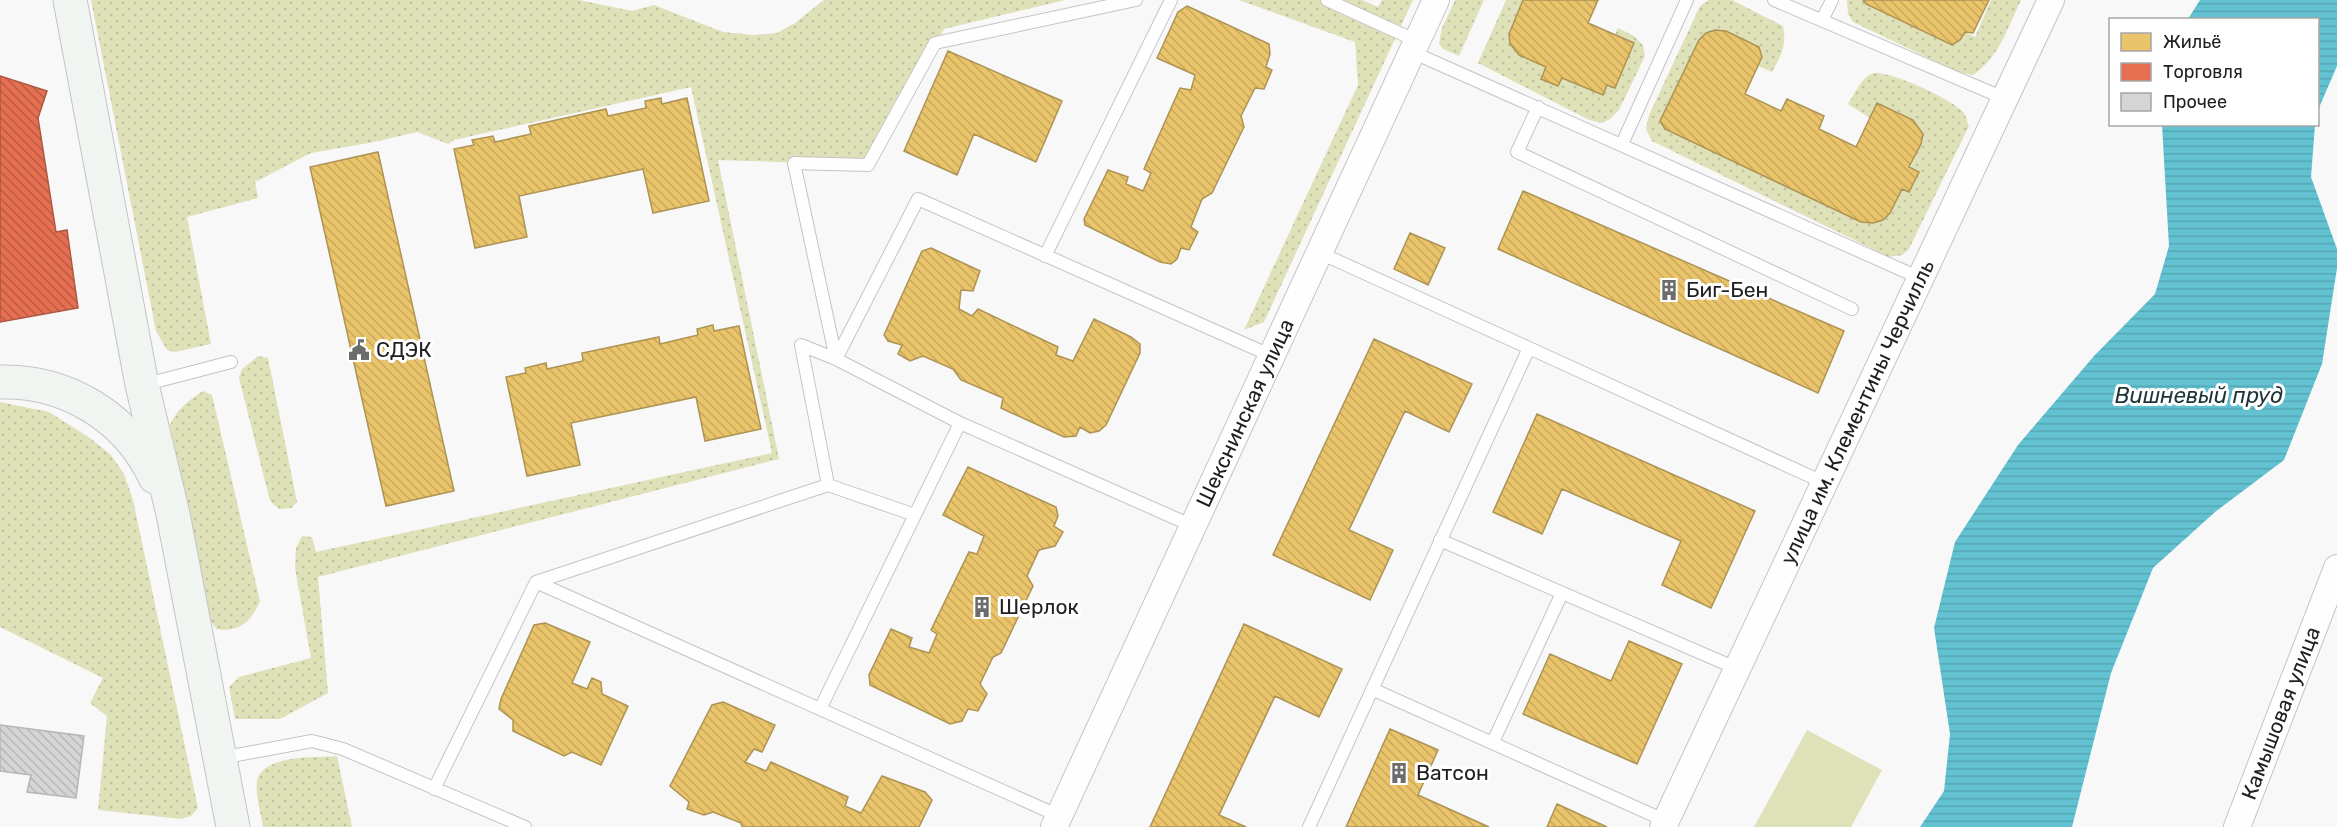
<svg xmlns="http://www.w3.org/2000/svg" width="2337" height="827" font-family="Rubik,sans-serif">
  <style>
    .grass { fill: url(#grass-dots) }
    .pitch { fill: #dfe1b9 }
    .water { fill: url(#water-rules) }
    .homes { fill: url(#homes-back-hatch); stroke: #ad9354; stroke-width: 1.5 }
    .shops { fill: url(#shops-back-hatch); stroke: #ab5743; stroke-width: 1.5 }
    .building { fill: url(#building-back-hatch); stroke: #b6b6b6; stroke-width: 1.5 }
    .lines { fill: none; stroke-linecap: round; stroke-linejoin: round }
    .lane-casing { stroke: #c4c4c4; stroke-width: 14 }
    .street-casing { stroke: #c4c4c4; stroke-width: 28 }
    .secondary-casing { stroke: #c4c4c4; stroke-width: 35 }
    .lane { stroke: #fefefe; stroke-width: 12 }
    .street { stroke: #fefefe; stroke-width: 26 }
    .secondary { stroke: #f1f5f2; stroke-width: 33 }
    .labels { text-anchor: middle; stroke-width: 6; stroke-linejoin: round; paint-order: stroke }
    .poi-label { font-size: 21px; fill: #202021; stroke: #fff; text-anchor: start }
    .street-label { font-size: 21px; fill: #202021; stroke: #fff }
    .water-label { font-size: 22px; font-style: italic; fill: #1d3337; stroke: #fff }
  </style>
  <defs>
    <pattern id="grass-dots" width="8" height="8" patternUnits="userSpaceOnUse" patternTransform="scale(1.5)"><rect width="8" height="8" fill="#dfe1b9"/><path d="M2 2h.1M6 6h.1" fill="none" stroke="#bfc19f" stroke-width="1.8" stroke-linecap="round"/></pattern>
    <pattern id="water-rules" width="6" height="5" patternUnits="userSpaceOnUse" patternTransform="scale(1.5)"><rect width="6" height="5" fill="#62c2d1"/><path d="M0 2.5h6" fill="none" stroke="#55a6b3"/></pattern>
    <pattern id="homes-back-hatch" width="6" height="6" patternUnits="userSpaceOnUse" patternTransform="scale(1.5)"><rect width="6" height="6" fill="#e9c46a"/><path d="M-1 5l2 2M0 0l6 6M5-1l2 2" fill="none" stroke="#c8a85c"/></pattern>
    <pattern id="shops-back-hatch" width="6" height="6" patternUnits="userSpaceOnUse" patternTransform="scale(1.5)"><rect width="6" height="6" fill="#e76f51"/><path d="M-1 5l2 2M0 0l6 6M5-1l2 2" fill="none" stroke="#bb5b43"/></pattern>
    <pattern id="building-back-hatch" width="6" height="6" patternUnits="userSpaceOnUse" patternTransform="scale(1.5)"><rect width="6" height="6" fill="#d5d5d5"/><path d="M-1 5l2 2M0 0l6 6M5-1l2 2" fill="none" stroke="#b7b7b7"/></pattern>
  </defs>
  <rect width="100%" height="100%" fill="#f8f8f8"/>
  <path class="grass" d="M91,0H579L632,11L654,5L723,32L754,35L777,33L795,23L824,0H1065L944,29L868,165L718,160L779,459L318,577L328,693L280,719H235L229,687L239,677L311,658L295,568L296,548L302,536L312,537L316,552L772,453L691,87L454,140L448,144L417,132L374,142L311,153L255,182L258,198L187,217L211,344L175,352L167,350L156,331Z
    M1239,0H1362L1378,7L1382,0H1413L1264,322L1244,330L1358,85L1355,42Z
    M1455,0H1484L1459,56L1443,49L1439,44L1442,28Z
    M1506,0H1523L1509,33L1510,44L1519,55L1546,67L1558,86L1562,78L1602,95L1607,85L1615,88L1634,43L1615,34L1618,28L1634,36L1643,45L1645,56L1619,110L1610,119L1602,123L1589,120L1478,63Z
    M1709,0H1732L1783,26C1787,45 1781,56 1772,72L1758,66L1759,47L1726,31L1715,30L1665,129L1861,222C1874,223 1881,221 1890,213L1921,144L1918,127L1913,120L1877,103L1870,118L1848,104C1855,94 1862,75 1875,73C1890,71 1955,100 1964,113C1966,116 1967,122 1969,126L1909,249L1902,255L1889,257L1652,141L1646,129L1649,115L1700,6Z
    M1847,0H1863L1866,4L1952,45L1960,40L1965,32L1975,37L1991,0H2021C2008,27 1999,58 1973,75L1958,72L1853,22L1848,14Z
    M258,356L268,358L297,502L291,508L279,509L270,501L239,378L242,369Z
    M203,391L212,395L260,601C252,621 239,633 216,629L211,621L170,425C176,410 189,400 203,391Z
    M0,402L49,412L90,438L111,455L124,474L133,500L198,808L191,816L181,819L98,810L107,716L90,703L103,678L0,627Z
    M337,756L352,827H263C261,813 255,795 257,781C263,754 315,758 337,756Z"/>
  <path class="pitch" d="M1807,730L1882,770L1851,827H1754Z"/>
  <path class="water" d="M2200,0H2337V66L2318,110V20L2188,19Z
    M2162,125H2315L2311,177L2337,249V268L2322,364L2284,460L2215,512L2153,568L2111,673L2072,827H1920L1944,791L1950,734L1934,628L1955,542L2018,445L2094,356L2155,294L2169,246Z"/>
  <path class="homes" d="M1523,0H1598L1588,23L1634,43L1615,88L1607,85L1603,95L1562,78L1558,86L1541,79L1546,67L1519,55L1510,44L1509,34Z
    M1863,0H1989L1973,33L1965,32L1960,40L1952,45L1866,4Z
    M1187,6L1269,44L1270,54L1266,67L1272,70L1264,89L1255,88L1241,116L1244,127L1212,193L1202,199L1191,227L1198,232L1189,250L1181,248L1177,259L1171,264L1160,262L1085,225L1084,219L1108,170L1128,177L1126,184L1143,191L1151,173L1144,169L1180,88L1191,90L1195,75L1157,58L1178,12Z
    M1715,30L1726,31L1759,47L1762,57L1745,94L1781,111L1787,99L1824,116L1819,129L1856,147L1877,103L1913,120L1923,134L1921,144L1909,167L1919,172L1909,192L1902,189L1890,213L1883,220L1873,223L1861,222L1665,129L1660,121L1699,40L1706,33Z
    M948,51L1062,101L1036,162L974,134L957,175L904,151Z
    M661,98L662,104L687,98L709,201L653,213L643,169L519,196L527,237L475,248L454,149L474,145L472,140L493,136L495,142L531,134L529,126L606,109L608,116L646,108L645,101Z
    M378,152L454,491L386,506L310,167Z
    M1523,191L1844,331L1818,393L1498,249Z
    M1410,233L1445,248L1428,285L1394,269Z
    M931,248L980,271L973,291L961,290L959,309L972,316L978,309L1058,347L1056,355L1073,361L1094,319L1131,337L1140,344V353L1106,425L1099,431L1090,433L1080,427L1076,436L1064,437L1001,408L1003,398L961,380L953,369L923,356L910,361L898,354L902,345L888,341L884,335L922,251Z
    M713,325L714,331L739,326L761,429L705,441L696,397L571,423L580,465L527,476L506,377L526,373L525,368L546,363L547,369L583,361L582,353L659,337L660,344L698,335L697,329Z
    M1374,339L1472,384L1449,432L1405,411L1349,530L1393,550L1370,600L1273,555Z
    M1537,414L1755,511L1711,608L1662,585L1681,541L1562,489L1542,534L1493,512Z
    M968,467L1056,507L1058,516L1054,526L1063,532L1055,546L1039,550L1027,576L1033,586L1001,653L993,657L980,684L987,694L978,711L968,709L962,721L950,724L870,685L869,675L891,629L912,638L909,647L929,653L937,634L931,630L969,552L977,554L984,536L943,515Z
    M545,623L590,642L572,683L587,689L592,678L601,682L602,694L628,706L601,765L572,752L564,756L513,731V720L499,709L501,699L534,625Z
    M1244,624L1342,669L1319,717L1275,696L1219,815L1246,827H1150Z
    M1629,641L1682,664L1637,764L1523,714L1550,654L1611,681Z
    M723,702L775,725L762,752L754,749L745,762L766,771L771,762L848,797L845,806L861,813L882,776L925,792L932,800L919,827H742L741,823L713,812L704,815L687,809L689,802L670,786L712,705Z
    M1390,729L1438,750L1418,795L1489,827H1346Z
    M1557,804L1607,827H1547Z"/>
  <path class="shops" d="M0,76L47,91L38,118L56,232L67,230L78,308L0,322Z"/>
  <path class="building" d="M0,725L84,736L76,798L27,792L31,775L0,771Z"/>
  <g class="lines">
    <defs>
      <path id="lane" d="M1327,0L1417,41
        M1774,0L2006,99
        M1822,20L1832,0
        M1412,52L1920,278
        M1538,107L1517,152L1852,309
        M1622,144L1687,0
        M1320,253L1529,348
        M1045,256L1171,0
        M836,359L794,163L868,165L935,43L1136,0
        M143,385L231,362
        M960,423L836,359L918,199L1272,356
        M828,485L915,515
        M1440,540L1738,669
        M536,582L828,485L801,345L836,359
        M1372,689L1666,821
        M820,709L960,423L1193,526
        M1493,742L1562,593
        M221,758L312,741L343,749L525,827
        M434,789L536,582L1059,816
        M1309,827L1529,348L1825,483"/>
      <g id="street">
        <path id="s1" d="M1054,827L1436,0"/>
        <path id="s2" d="M1663,827L2051,0"/>
        <path id="s3" d="M2237,827L2337,568"/>
      </g>
      <path id="secondary" d="M70,0L142,385L173,514L233,827
        M0,382C66,380 127,417 155,477"/>
    </defs>
    <use href="#lane" class="lane-casing"/>
    <use href="#street" class="street-casing"/>
    <use href="#secondary" class="secondary-casing"/>
    <use href="#lane" class="lane"/>
    <use href="#street" class="street"/>
    <use href="#secondary" class="secondary"/>
  </g>
  <defs>
    <symbol id="building-bare" viewBox="-9 -9 18 18"><path d="M-4-6H4V6H1V3H-1V6H-4ZM-2.5-4.3h1.7v1.8h-1.7ZM.8-4.3h1.7v1.8H.8ZM-2.5-1h1.7V.8h-1.7ZM.8-1h1.7V.8H.8Z" fill="#6c6c6c" stroke="#fff" stroke-width="2.5" paint-order="stroke"/></symbol>
    <symbol id="civic-bare" viewBox="-9 -9 18 18"><path d="M-.6-6.5H3V-4.5H.6V-3L4-1V1h2V6H-6V1h2V-1L-.6-3ZM-1.2 2.5V6h2.4V2.5Z" fill="#6c6c6c" stroke="#fff" stroke-width="2.5" paint-order="stroke"/></symbol>
  </defs>
  <g fill-rule="evenodd">
    <use href="#building-bare" x="1654" y="275" width="30" height="30"/>
    <use href="#civic-bare" x="344" y="335" width="30" height="30"/>
    <use href="#building-bare" x="967" y="592" width="30" height="30"/>
    <use href="#building-bare" x="1384" y="758" width="30" height="30"/>
  </g>
  <g class="labels">
    <g class="poi-label">
      <text x="1686" y="297">Биг-Бен</text>
      <text x="376" y="357">СДЭК</text>
      <text x="999" y="614">Шерлок</text>
      <text x="1416" y="780">Ватсон</text>
    </g>
    <g class="street-label">
      <text dy="7" stroke="none"><textPath href="#s1" startOffset="456">Шекснинская улица</textPath></text>
      <text dy="7" stroke="none"><textPath href="#s2" startOffset="458">улица им. Клементины Черчилль</textPath></text>
      <text dy="7" stroke="none"><textPath href="#s3" startOffset="122">Камышовая улица</textPath></text>
    </g>
    <g class="water-label">
      <text x="2199" y="403">Вишневый пруд</text>
    </g>
  </g>
  <rect x="2109" y="18" width="210" height="108" fill="#ffffff" stroke="#a6a6a6" stroke-width="1.5"/>
  <rect x="2121" y="33" width="30" height="18" fill="#e9c46a" stroke="#a6a6a6" stroke-width="1.5"/>
  <text x="2163" y="48" font-size="18" fill="#202021">Жильё</text>
  <rect x="2121" y="63" width="30" height="18" fill="#e76f51" stroke="#a6a6a6" stroke-width="1.5"/>
  <text x="2163" y="78" font-size="18" fill="#202021">Торговля</text>
  <rect x="2121" y="93" width="30" height="18" fill="#d5d5d5" stroke="#a6a6a6" stroke-width="1.5"/>
  <text x="2163" y="108" font-size="18" fill="#202021">Прочее</text>
</svg>
